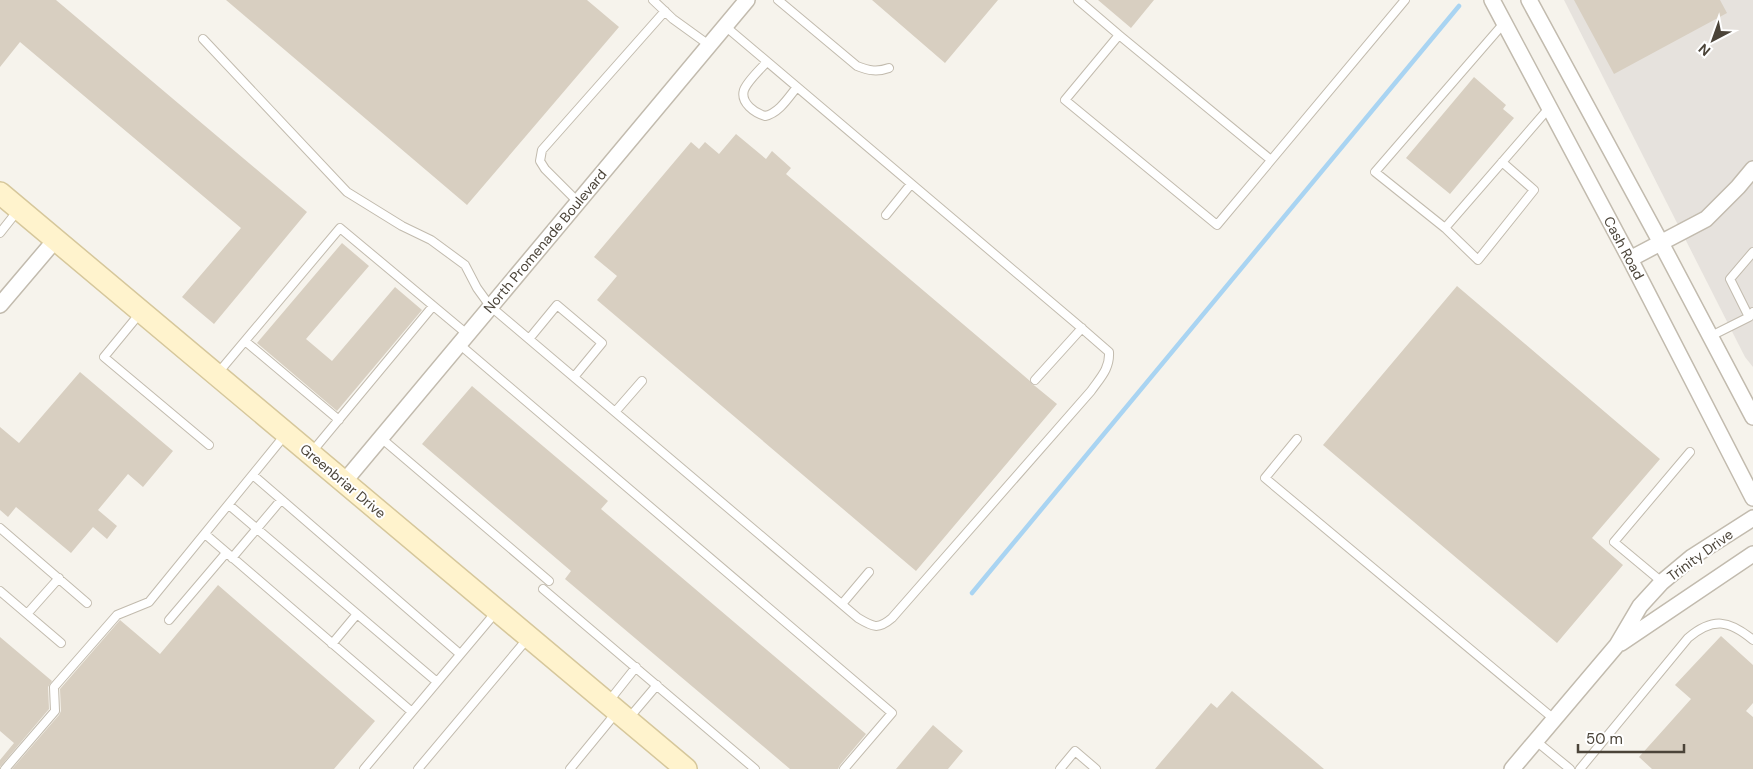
<svg xmlns="http://www.w3.org/2000/svg" width="1753" height="769" font-family="'DM Sans',sans-serif">
  <style>
    .industrial { fill: #e6e2dd }
    .lines { fill: none; stroke-linecap: round; stroke-linejoin: round }
    .stream { stroke: #a9d4f2; stroke-width: 4.5 }
    .building { fill: #d8cfc1 }
    .lane-casing { stroke: #c2bbae; stroke-width: 10 }
    .street-casing { stroke: #c2bbae; stroke-width: 18 }
    .secondary-casing { stroke: #d6c79b; stroke-width: 24 }
    .lane { stroke: #fff; stroke-width: 8 }
    .street { stroke: #fff; stroke-width: 15 }
    .secondary { stroke: #fff3cd; stroke-width: 21 }
    .labels { text-anchor: middle; stroke-width: 4; stroke-linejoin: round; paint-order: stroke }
    .street-label { font-size: 14px; fill: #4b4439; stroke: #fff }
  </style>
  <rect width="100%" height="100%" fill="#f6f3ec"/>
  <path class="industrial" d="M1564,0H1753V367L1745,357Z"/>
  <g class="lines">
    <path class="stream" d="M972,593L1459,6"/>
  </g>
  <path class="building" d="M0,0H56L307,212L214,324L182,297L241,228L20,42L0,67Z
    M226,0H587L619,27L467,205Z
    M872,0H998L945,63Z
    M1098,0H1154L1131,28Z
    M1574,0H1720L1727,13L1614,74Z
    M1474,77L1506,105L1503,109L1514,118L1450,194L1406,158Z
    M736,134L766,159L772,151L791,168L786,174L1030,381L1032,384L1035,386L1057,404L916,571L597,300L617,276L594,257L691,142L699,149L705,142L719,154Z
    M342,243L369,266L306,339L332,361L395,287L422,310L337,411L257,343Z
    M1457,286L1660,459L1592,538L1623,565L1557,643L1323,445Z
    M80,372L173,451L143,487L128,474L98,510L117,526L107,539L93,527L71,553L16,507L8,517L0,510V427L19,443Z
    M472,386L608,501L601,509L866,734L840,765L838,769H790L565,579L571,571L422,444Z
    M218,585L375,721L334,769H12L59,715L61,711L60,689L120,620L160,654Z
    M1721,636L1753,665V703L1746,711L1753,717V769H1652L1639,757L1691,699L1675,685Z
    M0,637L52,681L48,687L49,709L0,767V760L14,743L0,731Z
    M1232,691L1324,769H1155L1211,703L1217,708Z
    M933,725L963,751L948,769H896Z"/>
  <g class="lines">
    <defs>
      <path id="lane" d="M653,0L673,19L709,45
        M778,0L857,66C869,71 878,72 889,68
        M1078,0L1119,35L1065,100L1217,225L1405,0
        M1119,35L1271,160
        M203,39L347,192L402,226L431,240L465,265L477,288L490,306L858,618C873,627 878,630 892,618L1091,391C1100,378 1110,369 1109,352L1078,325L725,26
        M767,62C761,68 747,82 744,90C740,103 755,113 765,116C779,113 788,98 797,87
        M1502,162L1534,190L1478,260L1445,228L1375,172L1504,23
        M578,202L545,169L540,161L542,150L665,11
        M886,215L911,184
        M1445,228L1549,108
        M0,233L19,209
        M141,312L104,357L209,445
        M1749,317L1730,279L1753,252
        M1711,336L1749,317L1753,312
        M529,339L557,305L602,343L574,377
        M245,341L339,420
        M459,344L892,713L844,769
        M218,373L340,228L467,334
        M1035,380L1082,328
        M615,412L642,381
        M381,438L549,581
        M1297,439L1265,478L1554,719
        M311,453L433,306
        M253,475L460,654
        M229,505L437,682
        M0,528L87,603
        M205,534L412,712
        M232,558L281,500
        M1662,582L1614,542L1690,452
        M543,589L755,769
        M0,591L61,643
        M842,604L869,572
        M27,614L59,578
        M169,620L226,553
        M332,644L357,614
        M609,701L636,667
        M629,718L657,685
        M1536,741L1570,769
        M5,769L55,711L54,687L117,615L149,602L285,435
        M364,769L496,612
        M418,769L528,638
        M570,769L616,713
        M1060,769L1075,751L1096,769
        M1580,769L1688,638C1713,617 1729,620 1753,640"/>
      <path id="street" d="M1492,0L1630,259L1753,498
        M1529,0L1661,243L1753,417
        M1630,259L1706,219L1738,187L1753,169
        M0,305L56,239
        M344,482L747,0
        M1621,643L1753,554
        M1512,769L1617,645L1640,606L1662,582L1692,557L1753,518"/>
      <path id="secondary" d="M0,193L686,769"/>
    </defs>
    <use href="#lane" class="lane-casing"/>
    <use href="#street" class="street-casing"/>
    <use href="#secondary" class="secondary-casing"/>
    <use href="#lane" class="lane"/>
    <use href="#street" class="street"/>
    <use href="#secondary" class="secondary"/>
  </g>
  <g class="labels">
    <g class="street-label">
      <text transform="translate(545 241) rotate(-50)" y="5">North Promenade Boulevard</text>
      <text transform="translate(1624 248) rotate(62)" y="5">Cash Road</text>
      <text transform="translate(343 481) rotate(40)" y="5">Greenbriar Drive</text>
      <text transform="translate(1700 555) rotate(-36)" y="5">Trinity Drive</text>
    </g>
  </g>
  <g transform="translate(1713 40) rotate(221)" stroke="#ffffff" stroke-width="4" paint-order="stroke">
  <path d="M0-4L9 19L0 12L-9 19Z" fill="#4b4439"/>
  <text y="-8" font-size="14" font-weight="bold" text-anchor="middle" fill="#4b4439">N</text>
  </g>
  <path d="M1578 744v8h106v-8" fill="none" stroke="#4b4439" stroke-width="2.5"/>
  <text x="1586" y="744" font-size="15" fill="#4b4439" stroke="#ffffff" stroke-width="4" paint-order="stroke">50 m</text>
</svg>
